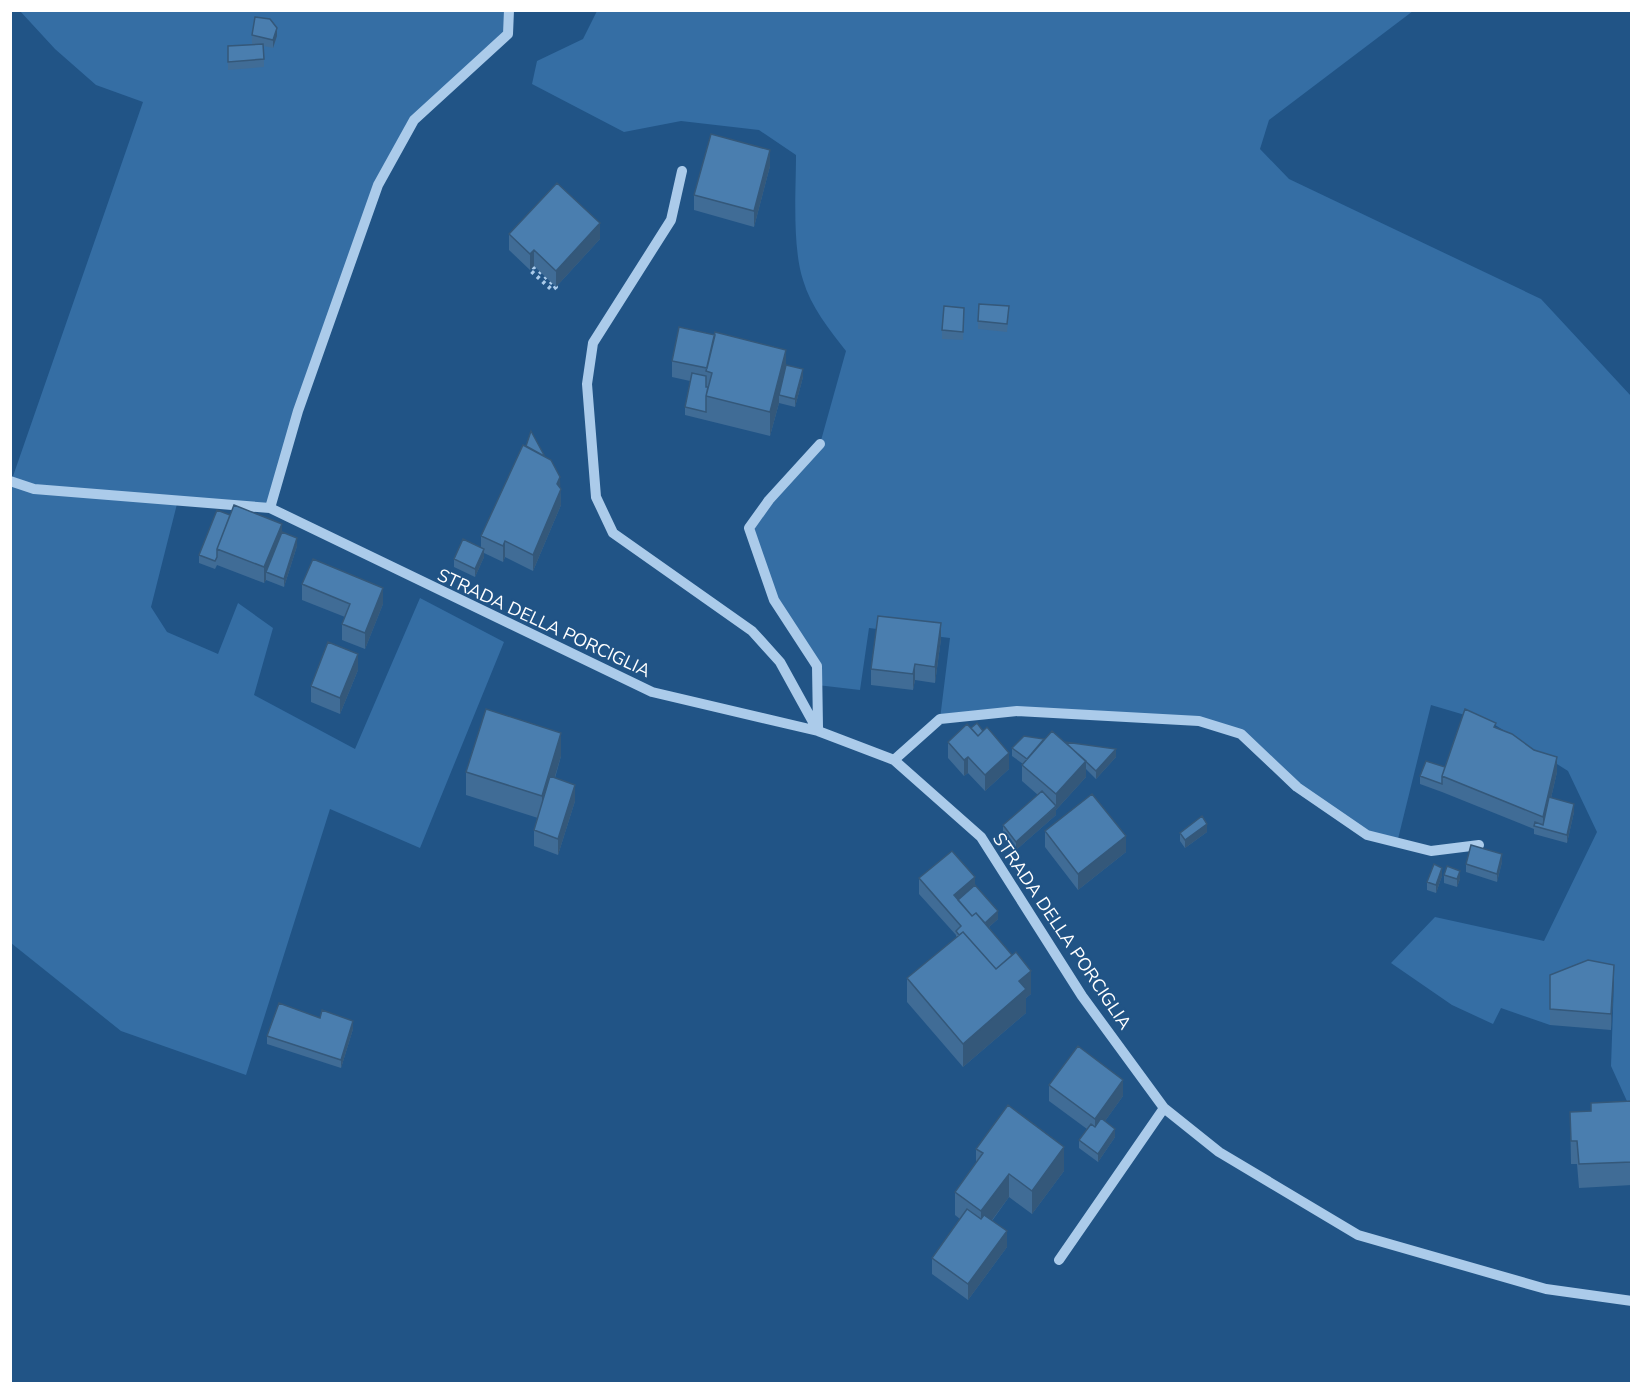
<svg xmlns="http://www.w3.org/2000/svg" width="1642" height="1394" font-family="'Nunito Sans',sans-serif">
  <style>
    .green { fill: #356ea4 }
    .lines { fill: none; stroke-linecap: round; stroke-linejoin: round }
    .path { stroke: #abcbea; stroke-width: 4; stroke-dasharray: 3 4.5; stroke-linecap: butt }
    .minor { stroke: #abcbea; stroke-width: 10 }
    .wall { fill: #406c96 }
    .shaded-wall { fill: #34587a }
    .building { fill: #4a7eaf; stroke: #34587a; stroke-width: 1.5 }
    .labels { text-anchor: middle; stroke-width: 4.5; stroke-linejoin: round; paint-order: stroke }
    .street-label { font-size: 18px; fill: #fff; stroke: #215486 }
  </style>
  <rect width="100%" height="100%" fill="#215486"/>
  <path class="green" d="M20,11H509L508,34L414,120L378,185L270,508L178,500L151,607L167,632L218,654L238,603L273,628L254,695L355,749L420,598L504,642L420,848L330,809L246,1075L121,1031L11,943V482L143,102L96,85L55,49Z
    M597,11H1413L1269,120L1260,149L1289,179L1541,299L1631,396V1110L1611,1066L1614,981L1550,1025L1501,1008L1493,1024L1452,1005L1391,963L1435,917L1544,941L1597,832L1568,771L1492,723L1431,705L1397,843L1367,835L1297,787L1241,734L1199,721L1017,711L940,719L950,638L869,628L860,690L817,685V666L774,600L749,528L820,444L846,351C829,329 811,307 803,280C792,246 796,191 796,155L759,130L681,121L624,132L532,84L537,61L583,39Z"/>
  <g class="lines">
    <path class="path" d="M534,266L556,287L552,290L530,270Z"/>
    <path class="minor" d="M682,171L671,220L593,343L587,384L596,497L613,533L752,631L780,662L818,731
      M10,481L34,489L270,508L652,692L818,731L894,760L981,837L1082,996L1164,1108L1219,1152L1358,1235L1546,1289L1632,1301
      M270,508L298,411L378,185L414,120L508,34L509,10
      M818,727L817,666L774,600L749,528L769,500L820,444
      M894,760L940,719L1017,711L1199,721L1241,734L1297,787L1367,835L1431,851L1479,845
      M1059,1260L1164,1108"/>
  </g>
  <path class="wall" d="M252,35L277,36L273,48L264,46V67L228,70V46L255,44H252Z
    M770,166L754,227L694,210V195Z
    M509,234L600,239L556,287L534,266L530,270L509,250Z
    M1009,314L1007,332L978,329V321Z
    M964,316L963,340L942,339V330Z
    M672,361L786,365L803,377L795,407L779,403L770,436L685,415V407L690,381L672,377Z
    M544,456L560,487L561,505L533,571L505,557L503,562L484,553V557L475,577L454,567V559L481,548V536Z
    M230,515L282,532L297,546L284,587L266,580L264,583L217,565L215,569L199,563V555Z
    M302,584L383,604L365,649L342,640V624L345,617L302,600Z
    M941,639L935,683L915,680L913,690L871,685V669Z
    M358,670L340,714L311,702V686Z
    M1496,727L1557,772L1551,798L1574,812L1567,843L1534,834V829L1442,792L1420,784V776L1445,767Z
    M1044,741L1065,742L1116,757L1096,779L1086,769V777L1056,810V815L1016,850L1003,833V825L1038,795L1022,781V765L1023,764L1012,756V748Z
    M948,742L1009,769L985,791L968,773L964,776L948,758Z
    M561,756L555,778L575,801L558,855L534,846V830L538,818L466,795V772Z
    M1045,831L1126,852L1078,890L1045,847Z
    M1207,832L1185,848L1180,841V833Z
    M1502,862L1497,882L1466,872V864Z
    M1444,875L1460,879L1457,887L1444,883Z
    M1442,876L1436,893L1427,890V882Z
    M919,878L975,885L998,919L989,927L1031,994L1026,998V1013L963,1067L907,1002V978L956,938V935L919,894Z
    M1550,975L1614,981L1611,1030L1550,1025Z
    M353,1029L341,1068L267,1044V1036Z
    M1049,1085L1123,1096L1105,1121L1115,1137L1098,1162L1079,1148V1140L1087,1129L1049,1101Z
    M1632,1101V1185L1579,1188L1577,1164H1571L1570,1112L1591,1111V1103Z
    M976,1149L1064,1171L1032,1214L1009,1197L992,1221L1007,1247L968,1300L932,1274V1258L960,1219L955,1215V1192L976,1163Z"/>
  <path class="shaded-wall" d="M277,28V36L273,48V40Z
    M770,150V166L754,227V211Z
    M600,223V239L556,287V271Z
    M534,250V266L530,270V254Z
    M786,350V373L779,395V403L770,436V412Z
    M803,369V377L795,407V399Z
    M560,477L561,505L533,571V555Z
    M282,524V540L266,572V580L264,583V567Z
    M297,538V546L284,587V579Z
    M505,541V557L503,562V546Z
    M484,549V557L475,577V569Z
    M383,588V604L365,649V633Z
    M941,623V639L935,683V667Z
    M358,654V670L340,714V698Z
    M915,664V680L913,690V674Z
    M561,733V756L542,820V796Z
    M1116,749V757L1096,779V771Z
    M1009,753V769L985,791V775Z
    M968,757V773L964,776V760Z
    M1557,757V772L1544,828H1543V817Z
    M1086,761V777L1056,810V815L1016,850V842L1056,807V794Z
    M575,785V801L558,855V839Z
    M1574,804V812L1567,843V835Z
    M1207,824V832L1185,848V840Z
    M1126,836V852L1078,890V874Z
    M1502,854V862L1497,882V874Z
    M1442,868V876L1436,893V885Z
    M1460,871V879L1457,887V879Z
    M975,877V893L958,908L954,895Z
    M998,911V919L981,934V926Z
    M1614,965V981L1611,1030V1014Z
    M1031,971V994L1026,998V1013L963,1067V1044L1019,981Z
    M353,1021V1029L341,1068V1060Z
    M1123,1080V1096L1095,1135V1119Z
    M1115,1129V1137L1098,1162V1154Z
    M1064,1147V1171L1032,1214V1191Z
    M1009,1174V1197L981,1235V1211Z
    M1007,1231V1247L968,1300V1284Z"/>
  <path class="building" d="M255,17L270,19L277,28L273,40L252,35Z
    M263,44L264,59L228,62V46Z
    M711,134L770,150L754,211L694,195Z
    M557,183L600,223L556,271L534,250L530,254L509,234Z
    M979,304L1009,306L1007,324L978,321Z
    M944,306L964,308L963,332L942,330Z
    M679,327L715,335L707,368L672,361Z
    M715,332L786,350L770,412L706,396L712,373L706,371Z
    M786,365L803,369L795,399L779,395Z
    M692,373L706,376V387H708L706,396V412L685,407Z
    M531,431L544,455V456L526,446Z
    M523,445L551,460L560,477L557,484L561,489L533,555L505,541L503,546L481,536Z
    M234,505L282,524L264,567L217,549Z
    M217,510L230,515L217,549V557L215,561L199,555Z
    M282,532L297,538L284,579L266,572Z
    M463,539L484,549L475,569L454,559Z
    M313,559L383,588L365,633L342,624L350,604L302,584Z
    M878,616L941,623L935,667L915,664L913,674L871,669Z
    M328,642L358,654L340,698L311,686Z
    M486,709L561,733L542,796L466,772Z
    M1465,709L1496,723L1494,727L1512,734L1534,750L1557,757L1543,817L1442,776Z
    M977,723L983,731L978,736L971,728Z
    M967,724L978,736L987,727L1009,753L985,775L968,757L964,760L948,742Z
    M1052,731L1086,761L1056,794L1022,765Z
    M1024,736L1044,739L1027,759L1012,748Z
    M1065,742L1116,749L1096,771Z
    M1426,761L1445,767L1442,776V784L1420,776Z
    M550,776L575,785L558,839L534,830Z
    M1042,791L1056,806L1016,842L1003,825Z
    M1092,794L1126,836L1078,874L1045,831Z
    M1549,797L1574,804L1567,835L1534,826L1535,822L1543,825Z
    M1202,816L1207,824L1185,840L1180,833Z
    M1471,845L1502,854L1497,874L1466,864Z
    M952,851L975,877L954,895L972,916L976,913L1012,955L996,969L963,932L959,935L956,931L961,926L919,878Z
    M1434,864L1442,868L1436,885L1427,882Z
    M1447,866L1460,871L1457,879L1444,875Z
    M975,885L998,911L985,923L976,913L972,916L958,900Z
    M963,932L996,969L1016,952L1031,971L1019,981L1026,989L963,1044L907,978Z
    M1588,960L1614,965L1611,1014L1550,1009V975Z
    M279,1003L320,1018L322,1010L353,1021L341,1060L267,1036Z
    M1078,1046L1123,1080L1095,1119L1049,1085Z
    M1632,1101V1162L1579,1164L1577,1141H1571L1570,1112L1591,1111V1103Z
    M1008,1105L1064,1147L1032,1191L1009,1174L981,1211L955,1192L983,1153L976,1149Z
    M1101,1118L1115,1129L1098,1154L1079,1140L1091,1124L1095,1127Z
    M967,1209L981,1219L984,1215L1007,1231L968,1284L932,1258Z"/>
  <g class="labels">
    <g class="street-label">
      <text transform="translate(544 623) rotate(25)" y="6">STRADA DELLA PORCIGLIA</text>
      <text transform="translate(1062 931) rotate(56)" y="6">STRADA DELLA PORCIGLIA</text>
    </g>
  </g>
  <rect width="1642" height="1394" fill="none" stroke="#ffffff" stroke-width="24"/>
</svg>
